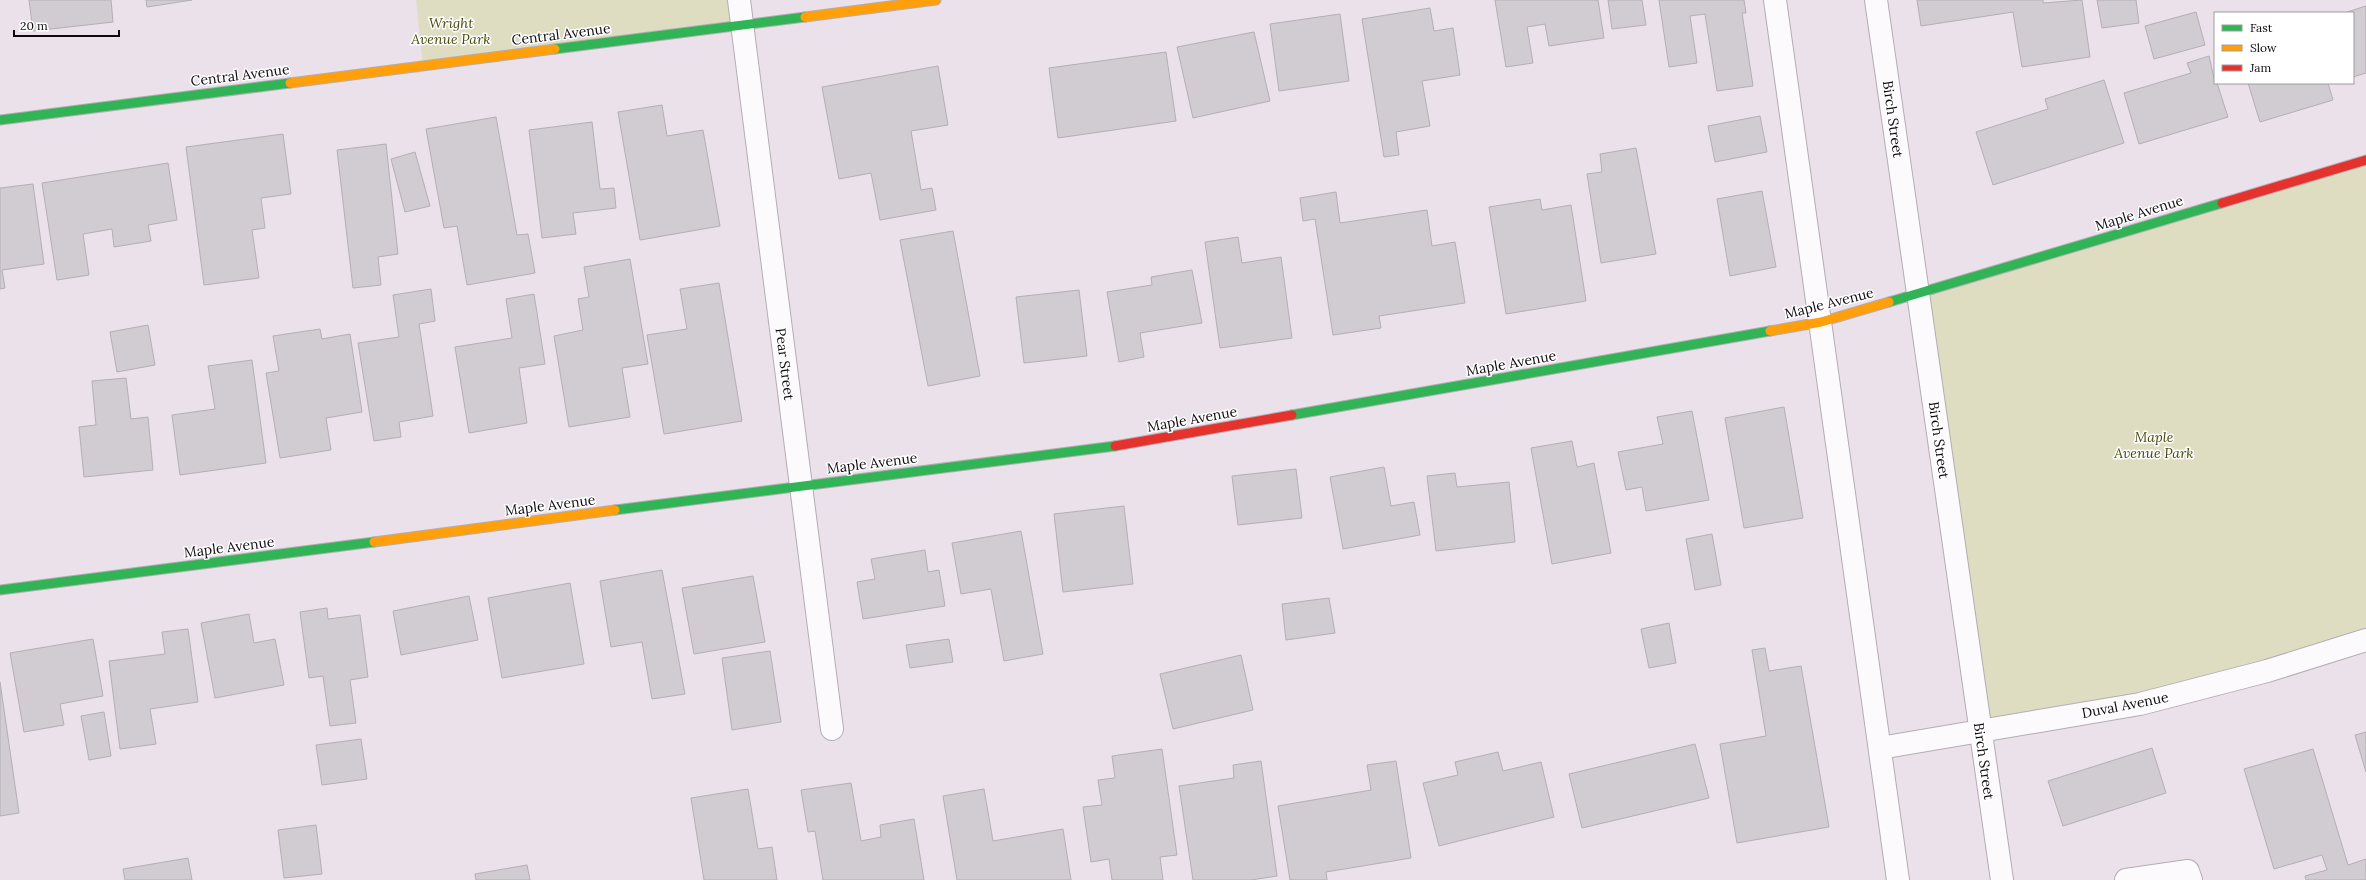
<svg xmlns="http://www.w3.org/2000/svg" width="2366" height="880" font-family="Lora,serif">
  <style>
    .green { fill: #deddc1 }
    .building { fill: #d1cbd2; stroke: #b4aeb5 }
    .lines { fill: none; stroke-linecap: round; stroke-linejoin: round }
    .street-casing { stroke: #b4adb4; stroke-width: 24 }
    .fast-casing { stroke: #b4adb4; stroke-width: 11 }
    .slow-casing { stroke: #b4adb4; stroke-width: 11 }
    .jam-casing { stroke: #b4adb4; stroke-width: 11 }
    .street { stroke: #fcfafc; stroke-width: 22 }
    .fast { stroke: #30b455; stroke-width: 9 }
    .slow { stroke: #ff9f0a; stroke-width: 9 }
    .jam { stroke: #e5322d; stroke-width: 9 }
    .labels { text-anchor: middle; stroke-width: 3; stroke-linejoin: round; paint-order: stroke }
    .park-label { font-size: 14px; font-style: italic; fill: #494b0e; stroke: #fff }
    .street-label { font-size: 14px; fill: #0f090f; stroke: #fff }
  </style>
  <rect width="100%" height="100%" fill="#eae1ea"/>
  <path class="green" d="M416,0H739L742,25L423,66Z
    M2366,160V640L1980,731L1918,294Z"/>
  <path class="building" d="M29,0H111L113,22L33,31Z
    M146,0H192L147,7Z
    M1495,0H1598L1604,38L1549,46L1545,24L1527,27L1533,63L1506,67Z
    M1608,0H1642L1646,25L1612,29Z
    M1659,0H1744L1746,13H1742L1753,86L1717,91L1705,14L1690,16L1697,63L1669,67Z
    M1917,0H2043V3L2082,0L2090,57L2022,67L2013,12L1921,26Z
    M2097,0H2136L2139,23L2102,28Z
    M2366,6V73L2353,77V13H2344Z
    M1430,8L1434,31L1453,28L1460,75L1422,81L1430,126L1396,132L1399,155L1384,157L1362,19Z
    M2196,12L2205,45L2154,59L2145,26Z
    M1340,14L1349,81L1279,91L1270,24Z
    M1254,32L1270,101L1193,118L1177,47Z
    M1166,52L1176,121L1058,138L1049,68Z
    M2209,56L2215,83H2217L2228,117L2139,144L2124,93L2191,73L2187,63Z
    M938,66L948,125L911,131L921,190L932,188L936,210L880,220L871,173L839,179L822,87Z
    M2104,80L2124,143L1993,185L1976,132L2048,109L2045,99Z
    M2248,83H2328L2333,100L2260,122Z
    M662,105L667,136L703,130L720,226L640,240L618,112Z
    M1760,116L1767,152L1715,162L1708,126Z
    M496,117L517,235L528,234L535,273L467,285L457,226L444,228L426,129Z
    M592,122L600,189L614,188L616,208L573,213L576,234L542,238L529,130Z
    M283,134L291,194L261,198L265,228L252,230L259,278L204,285L186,147Z
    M386,144L398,254L378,257L381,285L353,288L337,150Z
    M1636,148L1656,254L1601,263L1587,174L1602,172L1600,154Z
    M415,152L430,206L405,212L391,159Z
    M168,163L177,220L148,225L151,241L114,247L112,229L83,234L89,275L57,280L42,183Z
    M33,184L44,264L2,270L5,288L0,289V188Z
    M1762,191L1776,267L1730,276L1717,199Z
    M1336,192L1340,223L1427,210L1432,246L1455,242L1465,303L1379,316L1381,328L1333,335L1315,219L1303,221L1300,198Z
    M1540,199L1542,210L1571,205L1586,301L1506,314L1489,207Z
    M953,231L980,376L928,386L900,240Z
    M1238,237L1242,263L1281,257L1292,338L1220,348L1205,242Z
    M630,259L648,364L622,368L630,417L569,427L554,336L583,330L578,299L589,297L584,267Z
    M1192,270L1202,323L1140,333L1144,357L1119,362L1107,292L1152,285L1151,277Z
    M719,283L742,421L664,434L647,335L687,329L680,289Z
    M431,289L435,321L419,324L433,416L399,422L401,437L374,441L358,343L399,337L393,295Z
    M1079,290L1087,356L1024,363L1016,297Z
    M534,294L545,364L519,368L527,423L469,433L455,347L512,338L506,299Z
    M148,325L155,365L117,372L110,332Z
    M320,329L322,339L350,334L362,412L326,418L331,450L280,458L266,373L279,371L273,336Z
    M252,360L266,463L180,475L172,415L215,409L208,366Z
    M126,378L131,419L148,417L153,470L84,477L79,427L96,425L92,381Z
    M1784,407L1803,518L1744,528L1725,418Z
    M1692,411L1709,500L1646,511L1642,487L1626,490L1618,452L1663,444L1657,417Z
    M1572,441L1577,467L1594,463L1611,553L1552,564L1531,448Z
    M1384,467L1391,506L1414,502L1420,535L1343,549L1330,477Z
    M1296,469L1302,518L1238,525L1232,476Z
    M1455,473L1457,487L1509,482L1515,542L1436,551L1427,476Z
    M1124,506L1133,584L1063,592L1054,514Z
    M1021,531L1043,654L1004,661L991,589L961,594L952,543Z
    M1712,534L1721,585L1695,590L1686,539Z
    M925,550L928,572L939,570L945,606L863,619L857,582L875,579L871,559Z
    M662,570L685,694L652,699L642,642L611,647L600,581Z
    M753,576L765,642L694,654L682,588Z
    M570,583L584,664L502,678L488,598Z
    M469,596L478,640L401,655L393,611Z
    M1329,598L1335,633L1286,640L1282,604Z
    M327,608L328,619L360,615L368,677L350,680L356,723L330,726L323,676L309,678L300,612Z
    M249,614L254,643L275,639L284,685L215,698L201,623Z
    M1669,623L1676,663L1649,668L1641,629Z
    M188,629L198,702L150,709L156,744L120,749L109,661L165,654L162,632Z
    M93,639L103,696L60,704L64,725L24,732L10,653Z
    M949,639L953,662L910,668L906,645Z
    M1765,648L1769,671L1801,666L1829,827L1737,843L1720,744L1766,736L1752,650Z
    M770,651L781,722L732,730L722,658Z
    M1241,655L1253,710L1173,729L1160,674Z
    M0,682L19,813L0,816Z
    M104,712L111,756L89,760L81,716Z
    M2366,732V772L2355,735Z
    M361,739L367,779L322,785L316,745Z
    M1695,744L1709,798L1582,828L1569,774Z
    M2152,748L2166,793L2063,826L2048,781Z
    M1162,749L1177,855L1160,857L1163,880H1112L1109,859L1091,862L1083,807L1102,805L1098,780L1115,778L1112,756Z
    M2313,749L2348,865L2366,859V880H2306L2305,876L2327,870L2322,855L2274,869L2244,769Z
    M1498,752L1503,771L1541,762L1554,817L1439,846L1423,783L1458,775L1455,762Z
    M1261,761L1277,876L1251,880H1193L1179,786L1234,778L1233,765Z
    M1396,761L1411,858L1326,872L1327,880H1290L1278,806L1371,790L1367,765Z
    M851,783L861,841L881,837L880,825L914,819L924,880H823L815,831L808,832L801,790Z
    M748,789L758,849L772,847L777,880H704L691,798Z
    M984,789L993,841L1063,829L1071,880H957L943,796Z
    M316,825L322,874L284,878L278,830Z
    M188,858L192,880H125L123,869Z
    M527,865L530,880H476L475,874Z"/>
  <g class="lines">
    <defs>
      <path id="street" d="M739,0L832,729
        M1775,0L1898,880
        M1876,0L2002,880
        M1880,748L2140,704L2267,671L2366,640
        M2126,880L2188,871L2191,880"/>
      <path id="fast" d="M555,49L805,17
        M0,120L290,83
        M1889,302L2222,203
        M1292,415L1770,331
        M615,510L1115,446
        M0,590L374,542"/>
      <path id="slow" d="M805,17L936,0
        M290,83L555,49
        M1770,331L1821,322L1889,302
        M374,542L615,510"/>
      <path id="jam" d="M2222,203L2366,160
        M1115,446L1292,415"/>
    </defs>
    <use href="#street" class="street-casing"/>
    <use href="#fast" class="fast-casing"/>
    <use href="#slow" class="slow-casing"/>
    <use href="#jam" class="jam-casing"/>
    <use href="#street" class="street"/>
    <use href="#fast" class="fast"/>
    <use href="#slow" class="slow"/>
    <use href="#jam" class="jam"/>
  </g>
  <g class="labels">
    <g class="park-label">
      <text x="451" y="28">Wright<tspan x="451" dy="16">Avenue Park</tspan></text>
      <text x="2154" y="442">Maple<tspan x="2154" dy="16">Avenue Park</tspan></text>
    </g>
    <g class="street-label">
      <text transform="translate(561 34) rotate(-7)" y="5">Central Avenue</text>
      <text transform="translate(240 75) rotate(-7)" y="5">Central Avenue</text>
      <text transform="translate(1893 119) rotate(82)" y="5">Birch Street</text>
      <text transform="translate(2139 213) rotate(-17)" y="5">Maple Avenue</text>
      <text transform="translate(1829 303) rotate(-14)" y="5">Maple Avenue</text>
      <text transform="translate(1511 363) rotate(-10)" y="5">Maple Avenue</text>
      <text transform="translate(785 364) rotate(83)" y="5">Pear Street</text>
      <text transform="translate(1192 419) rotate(-10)" y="5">Maple Avenue</text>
      <text transform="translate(1939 440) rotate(82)" y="5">Birch Street</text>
      <text transform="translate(872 463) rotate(-7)" y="5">Maple Avenue</text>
      <text transform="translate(550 505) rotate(-7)" y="5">Maple Avenue</text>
      <text transform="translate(229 547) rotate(-7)" y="5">Maple Avenue</text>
      <text transform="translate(2125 705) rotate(-11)" y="5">Duval Avenue</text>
      <text transform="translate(1984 761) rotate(82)" y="5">Birch Street</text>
    </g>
  </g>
  <rect x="2214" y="12" width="140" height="72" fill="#ffffff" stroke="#9f9d9f"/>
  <rect x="2222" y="25" width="20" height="6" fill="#30b455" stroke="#9f9d9f"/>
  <text x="2250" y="32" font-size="12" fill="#0f090f">Fast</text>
  <rect x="2222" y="45" width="20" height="6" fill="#ff9f0a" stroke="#9f9d9f"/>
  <text x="2250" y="52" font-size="12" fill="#0f090f">Slow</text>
  <rect x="2222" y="65" width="20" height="6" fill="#e5322d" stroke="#9f9d9f"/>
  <text x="2250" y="72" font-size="12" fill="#0f090f">Jam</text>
  <path d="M14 30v6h105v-6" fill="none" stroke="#0f090f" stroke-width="2"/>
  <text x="20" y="30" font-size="12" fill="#0f090f" stroke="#ffffff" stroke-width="3" paint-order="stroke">20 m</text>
</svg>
